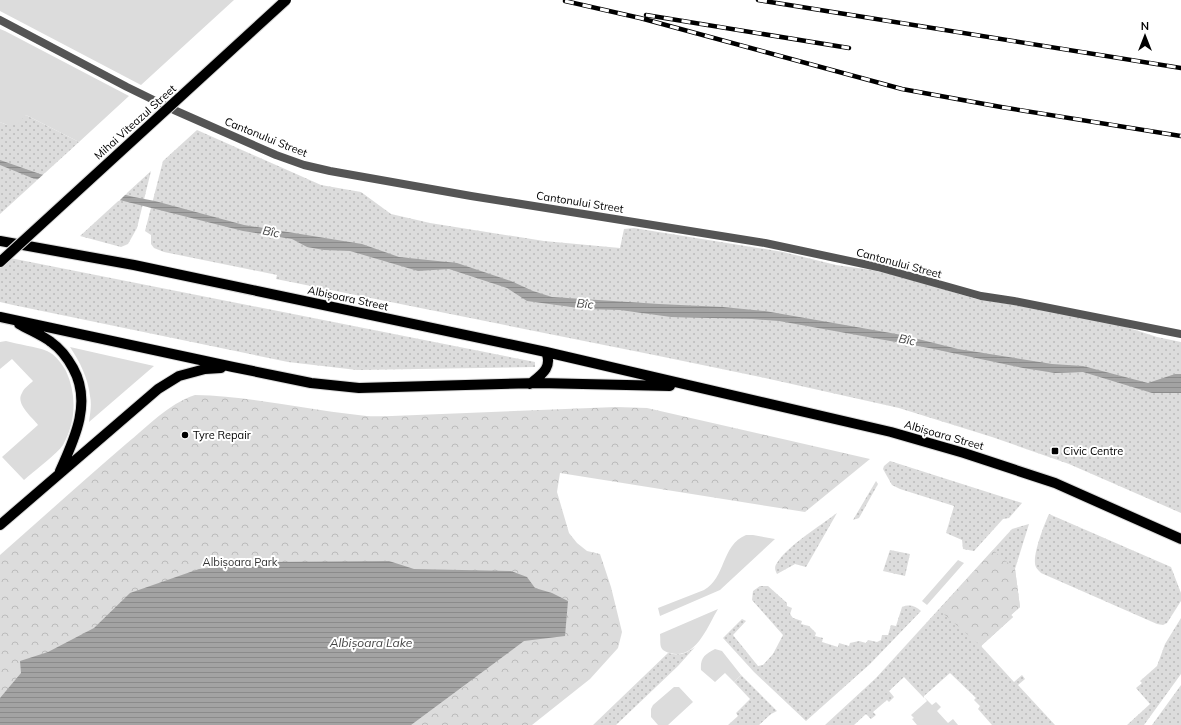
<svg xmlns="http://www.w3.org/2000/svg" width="1181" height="725" font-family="Mulish,sans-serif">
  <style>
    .grass { fill: url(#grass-dots) }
    .park { fill: url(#park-crowns) }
    .garden { fill: #dcdcdc }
    .water { fill: url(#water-rules) }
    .pier { fill: #fff }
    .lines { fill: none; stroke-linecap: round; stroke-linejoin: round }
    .primary-casing { stroke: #dbdbdb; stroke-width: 12 }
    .street { stroke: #555; stroke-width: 8 }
    .primary { stroke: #000; stroke-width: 10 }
    .rail-casing { stroke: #000; stroke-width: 4.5 }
    .rail { stroke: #fff; stroke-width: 3; stroke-dasharray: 9; stroke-linecap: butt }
    .primary-bridge-casing { stroke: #dbdbdb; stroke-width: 12; stroke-linecap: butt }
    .primary-bridge { stroke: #000; stroke-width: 10 }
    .poi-dot { fill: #000; stroke: #fff; stroke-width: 1.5 }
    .labels { text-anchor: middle; stroke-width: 4; stroke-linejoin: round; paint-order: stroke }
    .street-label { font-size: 11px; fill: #000; stroke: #fff }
    .poi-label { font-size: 11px; fill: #000; stroke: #fff; text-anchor: start }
    .park-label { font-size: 11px; fill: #333; stroke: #fff }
    .water-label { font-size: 12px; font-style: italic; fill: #444; stroke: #fff }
  </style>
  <defs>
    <pattern id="grass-dots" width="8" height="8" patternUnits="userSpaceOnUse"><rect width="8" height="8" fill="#dcdcdc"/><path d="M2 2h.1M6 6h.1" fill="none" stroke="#bbb" stroke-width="1.8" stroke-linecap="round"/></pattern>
    <pattern id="park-crowns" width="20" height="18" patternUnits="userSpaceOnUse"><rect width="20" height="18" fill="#dcdcdc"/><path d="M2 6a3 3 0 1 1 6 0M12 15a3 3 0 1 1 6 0" fill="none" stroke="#bbb"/></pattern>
    <pattern id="water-rules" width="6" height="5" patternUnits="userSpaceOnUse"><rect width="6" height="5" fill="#a3a3a3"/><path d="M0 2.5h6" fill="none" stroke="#8b8b8b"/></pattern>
  </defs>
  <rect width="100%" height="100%" fill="#fff"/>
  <path class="grass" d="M26,115L79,142L0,214V122L7,125Z
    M197,130L321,185L361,192L391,214L430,223L544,241L620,248L624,229L634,228L783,252L836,265L886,272L976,299L1072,314L1117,324L1157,337L1181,342V513L1069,464L992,437L899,408L765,378L654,355L276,279L277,275L164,252L154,248L151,244V235L145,231L163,161Z
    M151,171L137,228L128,244L121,247L80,236Z
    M0,256L535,362V367L357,370L288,362L13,305L0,302Z
    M890,461L1022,503L1009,518L1003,519L974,551L963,549L962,540L946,533L954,506L900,489L892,485L883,469L884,466Z
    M876,481L878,484L859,518L853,520Z
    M837,513L806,567L795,564L777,574C775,570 774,567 777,563C786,547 821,525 837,513Z
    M1049,514L1171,567L1181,593V601L1167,623L1163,625L1157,624L1041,573C1038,570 1035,567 1035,563C1034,551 1044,525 1049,514Z
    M1029,524L1015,569L1020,607L1011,615L1013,617L981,646L1014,682L1022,675L1025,679L1018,685L1055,725H992L978,709L980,706L974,700L976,698L950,673L924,696V698L904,677L889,691L894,697L889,702L887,700L873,712L876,715L871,719L866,714L854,725H825L876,678L1012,529Z
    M890,550L910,554L905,576L883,571Z
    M760,586H768L787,603V606L792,608L790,614L793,618L802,621L801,624L809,626L816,633L815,636L823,638L822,642L838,647L839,643L849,646L850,643L859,641L866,643L868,640L877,642L881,640L882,635H888L891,625L896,626L902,607C909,604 916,606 921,611L870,664L806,721L754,672L723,638L742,619L746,621L733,635L758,666L763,665L773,654L783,635L752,600L753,591Z
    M1181,618V674L1144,725H1127L1150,704L1136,688L1142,683L1140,681L1157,666L1165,644Z
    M695,647L678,666L616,725H593L668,653C680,656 685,654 695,647Z
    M741,675L777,711L771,714L759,725H728L738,716L736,713L750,699L734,682Z
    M1181,685V725H1152Z"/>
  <path class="park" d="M195,395C250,396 303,409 358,415C369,417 381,416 392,416L616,407L647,408L870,459L805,512L560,473L557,492L569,533L577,543L587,551L600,554L611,587L622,632L618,648L590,679L532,725H0V555C42,518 83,481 126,444C147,427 168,404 195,395Z
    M993,550L1015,569L1020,607L1011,615L1013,617L981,646L939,610Z"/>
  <path class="garden" d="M0,0H234L141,85L0,11Z
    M0,29L5,31L129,96L79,142L26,115L17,125H7L0,122Z
    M6,341C19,345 35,346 47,351C56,355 62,364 66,371C77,395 76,422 63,445C58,453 33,472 24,480L2,457L38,425C32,417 15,404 22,393C24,388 29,385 33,381L12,359L0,369V342Z
    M70,347L154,366L89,422C90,414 92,405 90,396C88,378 80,362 70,347Z
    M746,535H753L775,539L720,590L660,616L658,608L704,590C726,578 721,545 746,535Z
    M958,560L964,563L927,605L922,601Z
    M718,609C707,627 696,660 670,653C658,650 661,645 660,634Z
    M715,649L722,651L741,675L734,682L725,673L715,682L701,670C700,658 705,654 715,649Z
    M674,687H679L693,702L668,725H658L651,717V709L653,705Z
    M924,697L932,705L936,702L941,707L937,711L948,723L953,719L958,725H917L912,719L914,718L911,715L927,701Z"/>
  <path class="water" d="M0,160L40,174L134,197L155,201L244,225L362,244L399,257L457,263L511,281L533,291L552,297L659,304L723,307L765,311L902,335L958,349L1052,364L1083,366L1148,383L1175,374H1181V393H1152L1083,372L1055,373L1023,368L929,348L779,321L752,319L671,317L620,310L586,309L527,301L507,288L449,269L418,271L350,251L324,250L307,247L292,239L243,231L32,178L0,165Z
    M389,561L414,569L511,571L527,577L535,588L552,593L568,601L565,636L524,641L411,725H0V698L21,673L20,661L48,652L94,628L130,593L199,569L266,562Z"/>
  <path class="pier" d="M45,173L127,193L119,201L36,181Z"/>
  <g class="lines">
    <defs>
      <path id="primary" d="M0,241L134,265L546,352L891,432L964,453L1055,483L1181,539
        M0,317L233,367L311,383L359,388L539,383L670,386
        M19,324C29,330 42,335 51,342C61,349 67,357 73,368C92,402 75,438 60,471
        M530,384C541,375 553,368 546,352
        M0,525L158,389L179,376L205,369L221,368"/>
    </defs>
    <use href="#primary" class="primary-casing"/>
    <path class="street" d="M0,20L127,87L174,110L276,155L304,165L330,171L471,196L765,243L878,267L981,296L1014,301L1181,334"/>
    <use href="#primary" class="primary"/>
    <defs>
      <path id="rail" d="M758,0L1181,68
        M565,1L640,18L902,89L1001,107L1181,136
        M646,15L849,48"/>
    </defs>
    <use href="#rail" class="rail-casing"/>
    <use href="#rail" class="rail"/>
    <defs>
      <path id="primary-bridge" d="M0,262L286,0"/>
    </defs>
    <use href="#primary-bridge" class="primary-bridge-casing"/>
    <use href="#primary-bridge" class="primary-bridge"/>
  </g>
  <g class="poi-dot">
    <circle cx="185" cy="435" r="4"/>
    <rect x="1051" y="447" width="8" height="8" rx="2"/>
  </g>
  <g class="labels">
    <g class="street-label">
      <text transform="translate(135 122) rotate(-42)" y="4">Mihai Viteazul Street</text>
      <text transform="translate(266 137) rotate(22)" y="4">Cantonului Street</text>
      <text transform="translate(580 202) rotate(9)" y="4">Cantonului Street</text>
      <text transform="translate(899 263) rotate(15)" y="4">Cantonului Street</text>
      <text transform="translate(348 298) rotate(12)" y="4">Albișoara Street</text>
      <text transform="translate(944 435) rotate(16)" y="4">Albișoara Street</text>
    </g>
    <g class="poi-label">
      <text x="193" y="439">Tyre Repair</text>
      <text x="1063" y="455">Civic Centre</text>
    </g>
    <g class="park-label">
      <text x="240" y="566">Albișoara Park</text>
    </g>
    <g class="water-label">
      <text transform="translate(271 232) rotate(11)" y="4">Bîc</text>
      <text transform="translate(585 304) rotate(5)" y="4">Bîc</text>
      <text transform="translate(907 340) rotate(11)" y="4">Bîc</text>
      <text x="371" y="647">Albișoara Lake</text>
    </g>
  </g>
  <g transform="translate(1145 36)" stroke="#ffffff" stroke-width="3" paint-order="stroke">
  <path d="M0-3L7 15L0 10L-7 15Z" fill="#000000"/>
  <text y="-6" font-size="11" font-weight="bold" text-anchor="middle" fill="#000000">N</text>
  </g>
</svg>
